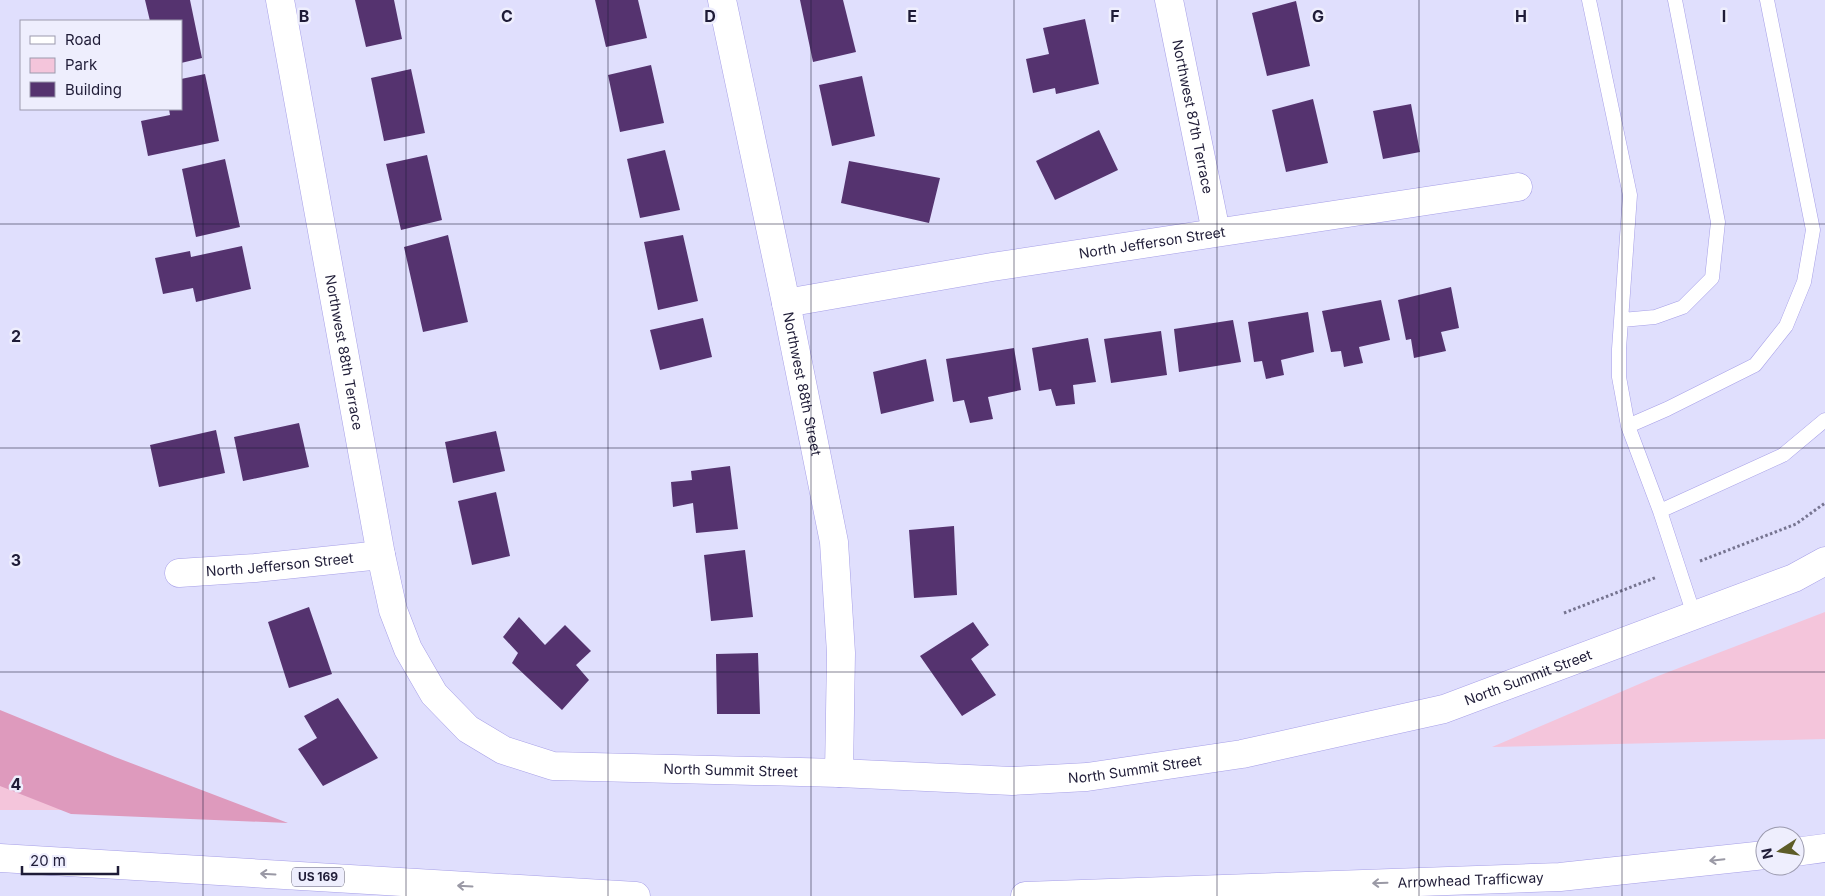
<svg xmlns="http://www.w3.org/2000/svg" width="1825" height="896" font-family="Inter,sans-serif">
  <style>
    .green { fill: #f4c5db }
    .forest { fill: #de9abd }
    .building { fill: #55336f }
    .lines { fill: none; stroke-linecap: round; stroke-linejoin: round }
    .lane-casing { stroke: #a69fe7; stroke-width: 15 }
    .street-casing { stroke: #a69fe7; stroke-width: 29 }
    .highway-casing { stroke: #a69fe7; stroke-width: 29 }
    .path { stroke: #767490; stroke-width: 3; stroke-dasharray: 2.5 2.5; stroke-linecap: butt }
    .lane { stroke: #fff; stroke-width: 14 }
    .street { stroke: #fff; stroke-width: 28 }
    .highway { stroke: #fff; stroke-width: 28 }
    .oneway { stroke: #9a99a5 }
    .grid { fill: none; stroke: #1f1c37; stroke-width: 1; stroke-opacity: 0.55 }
    .labels { text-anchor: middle; stroke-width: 5; stroke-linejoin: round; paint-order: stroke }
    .shield { fill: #eeeefd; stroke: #5d5b72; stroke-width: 1 }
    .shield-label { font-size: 12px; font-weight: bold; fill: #1f1c37 }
    .street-label { font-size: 14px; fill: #1f1c37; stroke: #eeeefd }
    .grid-label { font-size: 16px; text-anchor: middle; font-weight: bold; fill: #1f1c37; stroke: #eeeefd; stroke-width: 5; stroke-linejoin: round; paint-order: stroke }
  </style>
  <rect width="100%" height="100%" fill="#e0dffd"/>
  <path class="green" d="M1825,612V739L1492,747L1658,676Z
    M0,785L68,810H0Z"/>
  <path class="forest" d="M0,710L115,757L288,823L71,814L0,786Z"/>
  <path class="building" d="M145,0H190L202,58L181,63V21H150Z
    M355,0H394L402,39L366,47Z
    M595,0H638L647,38L606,47Z
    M800,0H843L856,52L813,62Z
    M1296,1L1310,66L1267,76L1252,13Z
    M1085,19L1099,84L1056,94L1055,88L1033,93L1026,59L1049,54L1043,28Z
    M651,65L664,123L620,132L608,75Z
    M411,69L425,133L384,141L371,78Z
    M205,74L219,141L148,156L141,121L170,115L169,109H181V79Z
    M862,76L875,136L832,146L819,85Z
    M1313,99L1328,163L1286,172L1272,110Z
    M1411,104L1420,152L1383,159L1373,111Z
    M1099,130L1118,170L1055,200L1036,161Z
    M665,150L680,210L640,218L627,159Z
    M427,155L442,220L401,230L386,164Z
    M225,159L240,227L196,237L182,169Z
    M849,161L940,178L929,223L841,203Z
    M448,235L468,322L423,332L404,247Z
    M683,235L698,301L658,310L644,242Z
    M242,246L251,289L196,302L193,288L163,294L155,258L190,251L191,257Z
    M1451,287L1459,328L1441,332L1446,351L1414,358L1411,339L1406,340L1398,300Z
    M1381,300L1390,340L1359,347L1363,363L1344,367L1341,351L1331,352L1322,311Z
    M1308,312L1314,352L1281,360L1284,375L1266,379L1262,361L1254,362L1248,322Z
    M703,318L712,357L660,370L650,330Z
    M1233,320L1241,362L1179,372L1174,329Z
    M1161,331L1167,375L1111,383L1104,339Z
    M1088,338L1096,382L1073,385L1075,404L1056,406L1051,389L1039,391L1032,348Z
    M1014,348L1021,390L988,397L993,419L970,423L964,400L953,402L946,359Z
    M926,359L934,401L881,414L873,372Z
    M299,423L309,467L243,481L234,437Z
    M216,430L225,473L159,487L150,445Z
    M496,431L505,471L453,483L445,442Z
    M730,466L738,529L696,533L693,503L673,507L671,482L692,480L691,471Z
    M496,492L510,556L472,565L458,501Z
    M954,526L957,595L914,598L909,530Z
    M745,550L753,617L711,621L704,555Z
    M309,607L332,674L289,688L268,622Z
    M519,617L545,645L565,625L591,651L576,665L589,680L562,710L512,663L518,653L503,637Z
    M973,622L989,645L971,659L996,695L962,716L920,656Z
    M758,653L760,714H717L716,654Z
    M338,698L378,758L323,786L298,749L317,738L304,716Z"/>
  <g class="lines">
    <defs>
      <path id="lane" d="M1589,0L1630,195L1619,349V377L1628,426L1660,511L1694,615
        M1622,320L1655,317L1683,307L1712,278L1718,222L1675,0
        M1628,426L1667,409L1755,365L1786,326L1804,282L1813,230L1767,0
        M1660,511L1783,455L1825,420"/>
      <g id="street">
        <path id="s1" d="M280,0L381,555L393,610L408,649L434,694L468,729L503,750L553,766L839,773L1012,781L1087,777L1242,754L1444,709L1794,578L1825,561"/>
        <path id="s2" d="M722,0L786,303L834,542L841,653L839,773"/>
        <path id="s3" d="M1169,0L1216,232"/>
        <path id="s4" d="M786,303L992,267L1518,187"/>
        <path id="s5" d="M179,573L255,568L381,555"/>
      </g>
      <g id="highway">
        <path d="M1795,852L1825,848"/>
        <path d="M0,858L636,896"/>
        <path id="s6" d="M1025,896L1560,877L1765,855"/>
      </g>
    </defs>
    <use href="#lane" class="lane-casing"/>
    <use href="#street" class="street-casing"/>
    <use href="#highway" class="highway-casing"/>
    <path class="path" d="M1700,561L1796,524L1825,503
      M1564,613L1657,577"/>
    <use href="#lane" class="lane"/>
    <use href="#street" class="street"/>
    <use href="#highway" class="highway"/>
  </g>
  <defs><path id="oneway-shaft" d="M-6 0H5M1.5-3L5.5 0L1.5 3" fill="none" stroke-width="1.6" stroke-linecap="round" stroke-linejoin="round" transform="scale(1.25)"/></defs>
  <g class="oneway">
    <use href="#oneway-shaft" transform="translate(1717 860) rotate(174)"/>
    <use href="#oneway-shaft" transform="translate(268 874) rotate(-177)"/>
    <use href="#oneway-shaft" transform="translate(1380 883) rotate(178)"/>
    <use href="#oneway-shaft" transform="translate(465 886) rotate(-177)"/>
  </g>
  <path class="grid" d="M203,0V896M406,0V896M608,0V896M811,0V896M1014,0V896M1217,0V896M1419,0V896M1622,0V896M0,224H1825M0,448H1825M0,672H1825"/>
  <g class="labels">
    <rect class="shield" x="292" y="867.5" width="52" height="19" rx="4"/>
    <g class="shield-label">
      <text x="318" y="881">US 169</text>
    </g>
    <g class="street-label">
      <text dy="5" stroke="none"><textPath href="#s3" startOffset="119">Northwest 87th Terrace</textPath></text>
      <text dy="5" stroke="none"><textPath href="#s4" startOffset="371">North Jefferson Street</textPath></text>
      <text dy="5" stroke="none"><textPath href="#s1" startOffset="358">Northwest 88th Terrace</textPath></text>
      <text dy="5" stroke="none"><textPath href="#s2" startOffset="392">Northwest 88th Street</textPath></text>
      <text dy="5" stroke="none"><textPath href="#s5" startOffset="101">North Jefferson Street</textPath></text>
      <text dy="5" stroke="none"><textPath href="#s1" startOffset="1844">North Summit Street</textPath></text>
      <text dy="5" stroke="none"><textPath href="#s1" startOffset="1439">North Summit Street</textPath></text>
      <text dy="5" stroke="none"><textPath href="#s1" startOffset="1034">North Summit Street</textPath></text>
      <text dy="5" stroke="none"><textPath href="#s6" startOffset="446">Arrowhead Trafficway</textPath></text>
    </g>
  </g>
  <g class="grid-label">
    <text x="304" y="22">B</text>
    <text x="507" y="22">C</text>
    <text x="710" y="22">D</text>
    <text x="912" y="22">E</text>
    <text x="1115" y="22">F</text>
    <text x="1318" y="22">G</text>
    <text x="1521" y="22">H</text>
    <text x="1724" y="22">I</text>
    <text x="16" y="342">2</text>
    <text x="16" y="566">3</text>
    <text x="16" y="790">4</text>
  </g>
  <rect x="20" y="20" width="162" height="90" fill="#eeeefd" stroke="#9b9aae"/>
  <rect x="30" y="36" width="25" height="8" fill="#ffffff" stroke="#9b9aae"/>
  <text x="65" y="45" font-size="15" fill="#1f1c37">Road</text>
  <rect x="30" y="58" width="25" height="15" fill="#f4c5db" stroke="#9b9aae"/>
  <text x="65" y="70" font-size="15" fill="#1f1c37">Park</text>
  <rect x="30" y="82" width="25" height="15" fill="#55336f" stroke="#9b9aae"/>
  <text x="65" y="95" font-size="15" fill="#1f1c37">Building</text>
  <g transform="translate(1780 851) rotate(258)"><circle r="24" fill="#eeeefd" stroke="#9b9aae"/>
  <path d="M0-4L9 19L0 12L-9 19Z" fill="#5d5c28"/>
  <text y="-8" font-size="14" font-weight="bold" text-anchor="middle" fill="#1f1c37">N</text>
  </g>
  <path d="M22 866v8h96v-8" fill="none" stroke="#1f1c37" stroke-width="2.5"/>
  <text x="30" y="866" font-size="15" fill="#1f1c37" stroke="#eeeefd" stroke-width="4" paint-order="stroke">20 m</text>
</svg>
